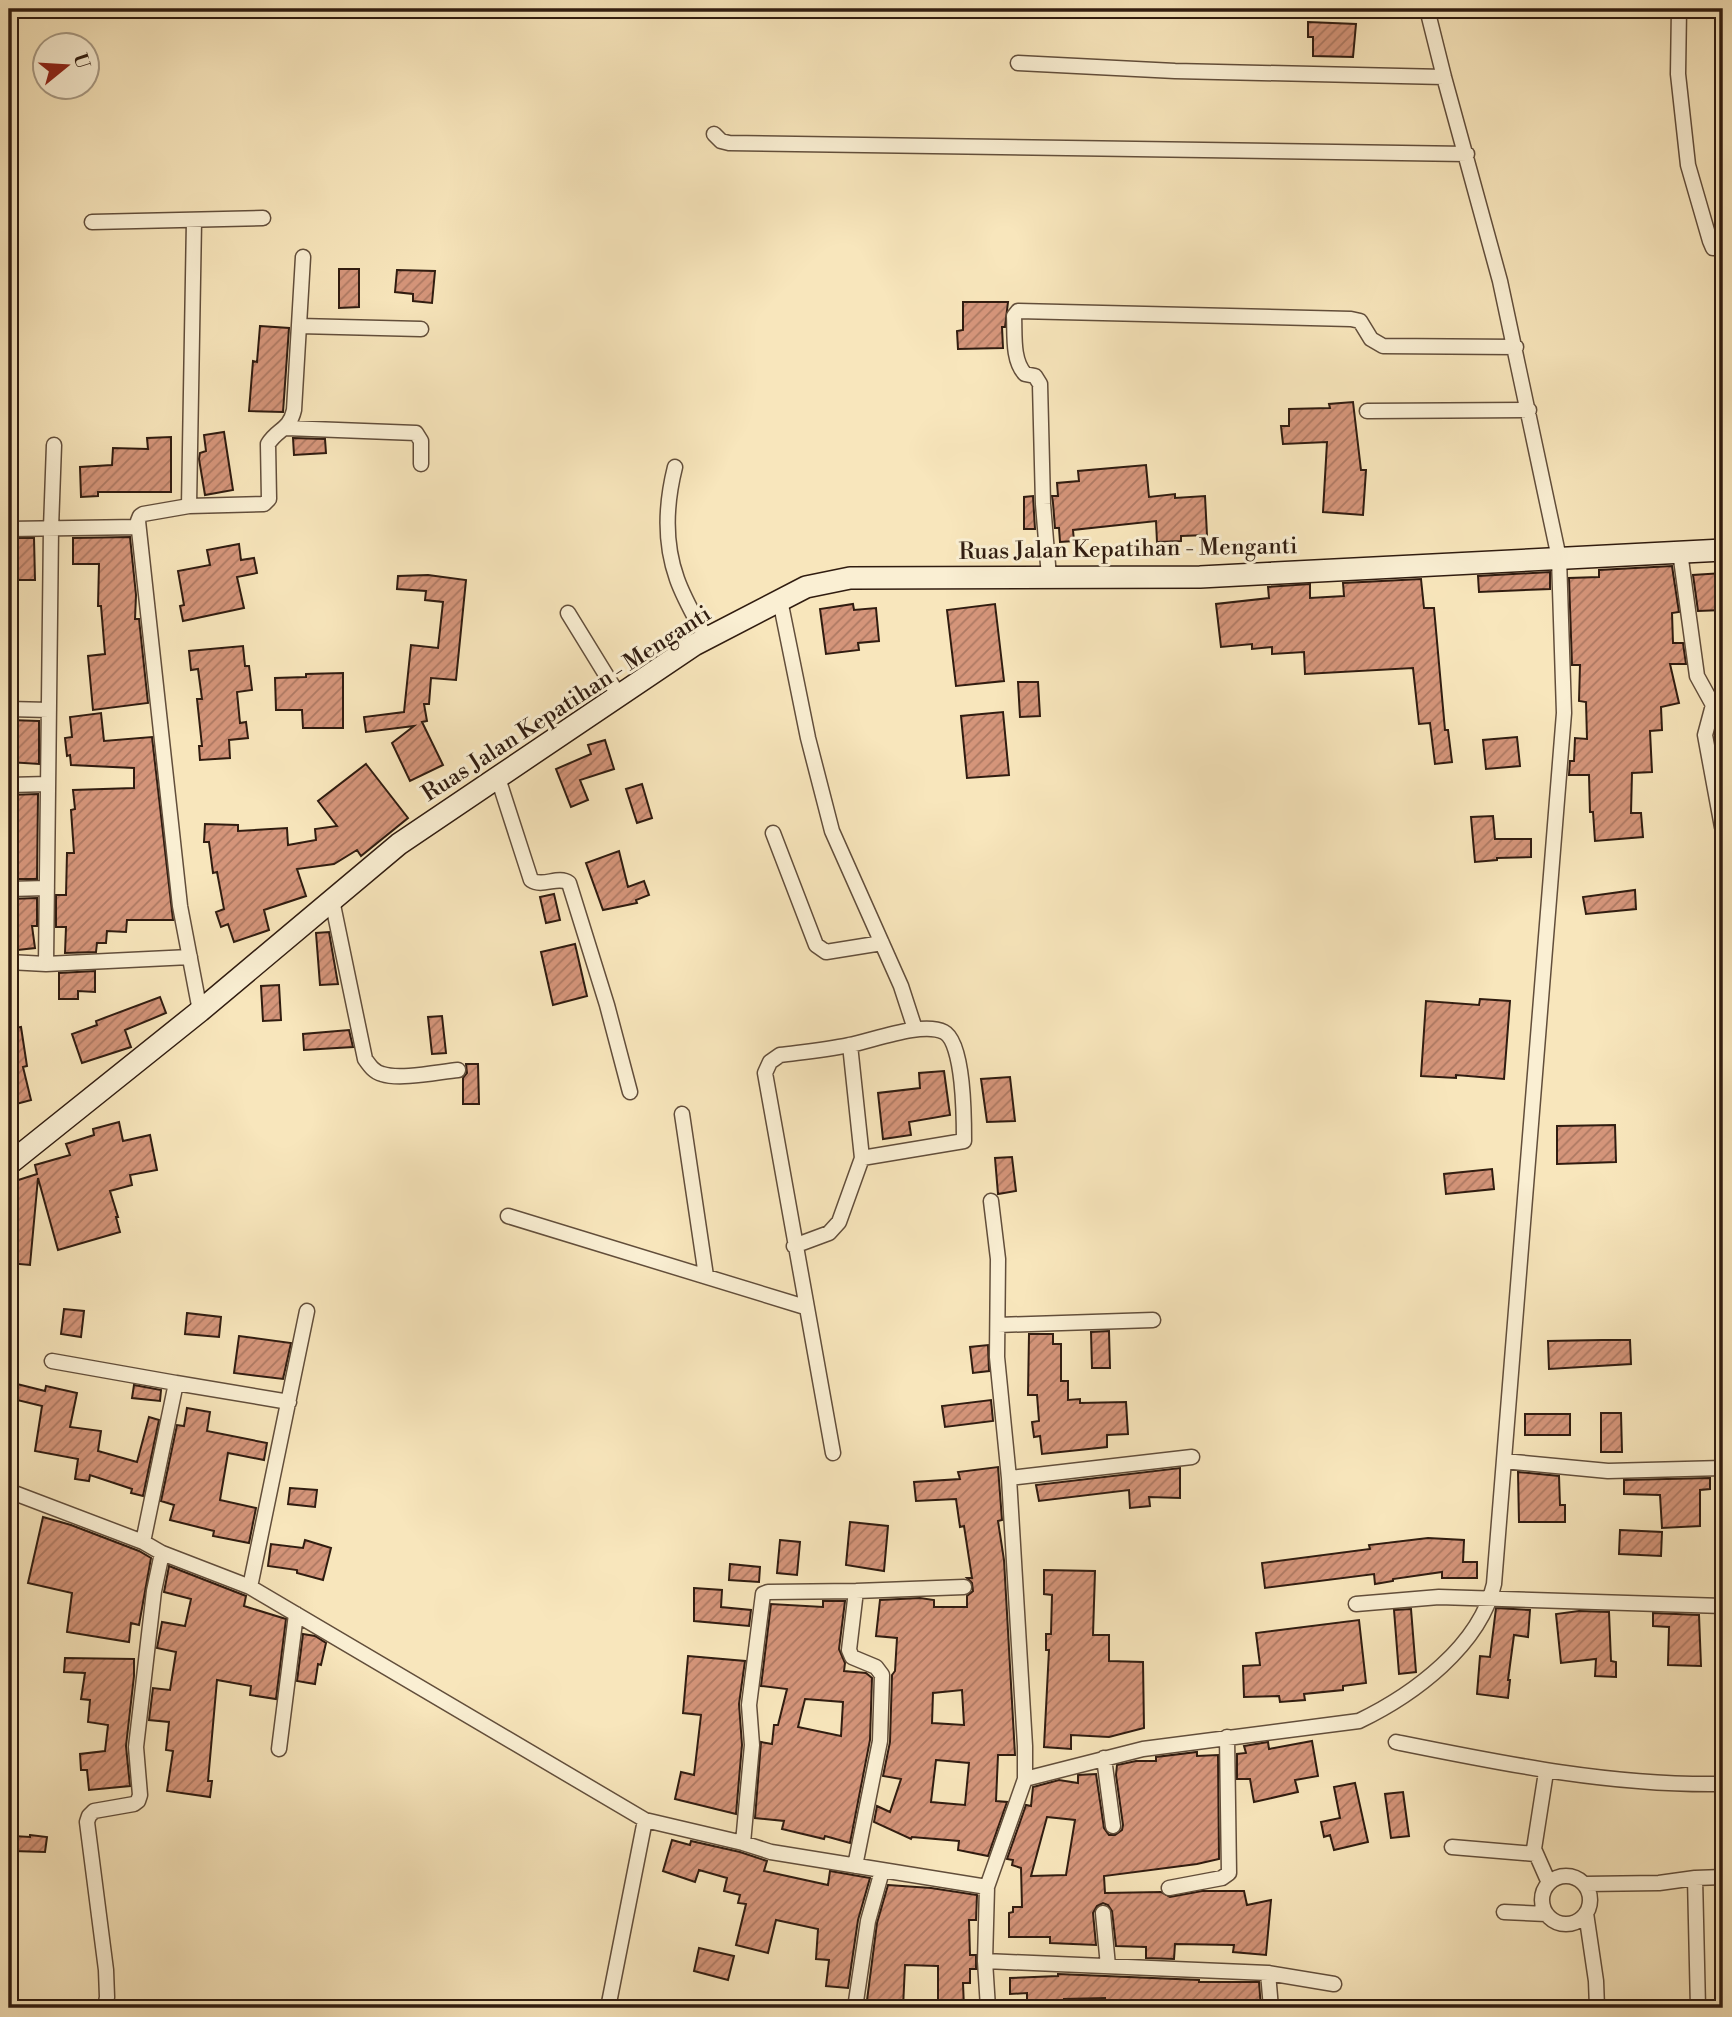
<svg xmlns="http://www.w3.org/2000/svg" width="1732" height="2017" font-family="'Libre Bodoni',serif">
  <style>
    .building { fill: url(#building-hatch); stroke: #301c10; stroke-width: 2; fill-rule: evenodd }
    .lines { fill: none; stroke-linecap: round; stroke-linejoin: round }
    .minor-casing { stroke: #624e3b; stroke-width: 17 }
    .secondary-casing { stroke: #301c10; stroke-width: 24 }
    .minor { stroke: #faefd3; stroke-width: 14 }
    .secondary { stroke: #faefd3; stroke-width: 21 }
    .labels { text-anchor: middle; stroke-width: 6; stroke-linejoin: round; paint-order: stroke }
    .street-label { font-size: 23px; fill: #301c10; stroke: #faefd3 }
  </style>
  <defs>
    <pattern id="building-hatch" width="6" height="6" patternUnits="userSpaceOnUse" patternTransform="scale(1.75)"><rect width="6" height="6" fill="#d5957a"/><path d="M-1 1l2-2M0 6l6-6M5 7l2-2" fill="none" stroke="#ad7963"/></pattern>
  </defs>
  <rect width="100%" height="100%" fill="#f8e6bc"/>
  <filter id="stains"><feTurbulence type="fractalNoise" baseFrequency=".00286" numOctaves="4"/><feColorMatrix values="0 0 0 0 .2 0 0 0 0 .09 0 0 0 0 .02 0 0 0 .5 -.17"/></filter>
  <radialGradient id="worn" r=".72"><stop offset=".6" stop-color="#630" stop-opacity="0"/><stop offset="1" stop-color="#630" stop-opacity=".3"/></radialGradient>
  <path class="building" d="M1308,22L1356,24L1353,57L1313,56V37H1308Z
    M339,269H359V307L339,308Z
    M397,270L435,271L432,303L413,301V294L395,292Z
    M963,302H1008L1005,327H1002L1003,348L958,349L957,331L963,330Z
    M260,326L289,328L283,412L249,411L253,361L257,362Z
    M1353,402L1361,470H1366L1363,515L1323,512L1327,442L1283,444L1281,426H1289V409L1330,408L1329,404Z
    M224,432L233,490L205,495L199,459L200,453L206,451L204,435Z
    M171,437V492H98V496L81,497L80,467L112,465L113,448L148,449L147,438Z
    M293,438L325,439L326,453L294,455Z
    M1146,465L1149,497L1175,494V498L1205,496L1207,535L1181,536V541L1157,542L1156,521L1073,530L1074,541L1060,542L1059,528H1055L1053,503L1052,496H1058L1057,483L1079,481L1078,471Z
    M1033,496L1035,529H1024V497Z
    M130,537L136,595L135,619H139L148,703L93,710L88,656L105,654L101,606H98L99,564H73V538Z
    M17,538H34L35,580H18Z
    M239,544L241,560L254,558L257,573L237,577L244,608L183,621L180,606L184,605L178,571L210,565L207,550Z
    M1672,566L1679,612L1672,613L1673,643H1683L1686,664H1670L1679,703L1661,707L1662,730L1650,731L1652,772L1632,773L1631,813H1641L1643,837L1595,841L1593,812H1590L1589,775H1569L1570,761H1574L1575,738L1587,739L1586,702L1579,701L1580,665H1572L1569,578L1599,577V570Z
    M1550,572V589L1479,592L1478,576Z
    M1723,573V610L1698,611L1693,575Z
    M428,575L466,580L456,680L431,678L429,704H424L427,721L422,722L443,765L410,781L392,743L414,726L366,732L364,717L404,712L411,645L438,648L443,602L425,600L426,591L397,589L398,576Z
    M1421,579L1424,608H1434L1445,730H1448L1452,762L1435,764L1430,723L1419,724L1413,668L1305,674L1304,652L1272,654V647L1252,649V644L1221,647L1216,604L1269,598L1268,587L1310,584V598L1344,596L1343,583Z
    M853,604L854,610L876,608L879,641L858,643L859,650L826,654L820,609Z
    M995,604L1004,681L956,686L947,610Z
    M243,646L245,666H249L252,690L237,692L240,723L246,722L248,738L229,740L230,758L200,760L199,746H202L197,699H202L198,669L191,670L189,651Z
    M343,673V728H303L302,710H276L275,678L306,677V674Z
    M1018,682H1038L1040,716L1020,717Z
    M1003,712L1009,775L967,778L961,716Z
    M101,713L104,741L152,737L173,920H127L126,932L107,931L106,943H97L96,952L65,953L66,927H56V895H66L67,853H74L71,810L75,809L73,790L134,788V768L71,765L70,755L67,756L65,738L72,737L70,717Z
    M9,720L39,721V764L9,762Z
    M1517,737L1520,766L1486,769L1483,740Z
    M605,740L614,769L580,780L588,800L571,807L556,769L591,754L588,745Z
    M366,764L408,818L361,856L357,850L334,864L297,869L306,896L264,910L269,930L234,942L228,924L221,927L216,912L224,909L217,872L213,873L209,842H204L205,824L238,825V831L287,828L288,845L316,840L315,829L337,826L318,801Z
    M642,784L652,818L637,823L626,789Z
    M38,794L37,879H9V795Z
    M1493,816L1495,839H1531V857L1497,858V860L1475,862L1471,817Z
    M619,851L628,887L644,881L649,895L636,900L637,903L603,910L586,863Z
    M1635,890L1636,909L1586,914L1583,897Z
    M554,894L560,920L546,923L540,897Z
    M37,898V926H32L35,948L9,951V899Z
    M329,932L338,984L320,985L316,933Z
    M575,944L587,996L553,1005L541,952Z
    M95,971V992L78,991V999H59V973Z
    M279,985L281,1020L263,1021L261,986Z
    M160,997L166,1013L125,1030L131,1047L82,1063L72,1034L97,1025L96,1021Z
    M1480,999L1510,1001L1504,1079L1456,1075V1078L1421,1076L1426,1001L1479,1005Z
    M442,1016L446,1053L432,1054L428,1017Z
    M21,1027L27,1066L23,1067L31,1100L9,1106V1029Z
    M349,1030L353,1047L304,1050L303,1034Z
    M466,1064H478L479,1104H463V1078L467,1073Z
    M944,1071L950,1115L909,1122L911,1135L883,1139L878,1093L920,1088L919,1073Z
    M1010,1077L1015,1121L987,1122L981,1079Z
    M119,1122L123,1141L150,1135L157,1170L130,1175L132,1185L110,1191L118,1217H116L120,1232L58,1250L38,1178L30,1265L9,1263V1183L37,1174L35,1165L70,1155L66,1144L94,1135L93,1129Z
    M1615,1125L1616,1162L1557,1164V1126Z
    M1012,1157L1016,1191L998,1194L995,1158Z
    M1492,1169L1494,1189L1446,1194L1444,1174Z
    M64,1309L84,1311L81,1337L61,1334Z
    M187,1313L221,1317L219,1337L185,1334Z
    M1109,1331L1110,1368H1092L1091,1332Z
    M1029,1334H1053V1344H1061V1381H1068V1400L1080,1399V1403L1126,1402L1128,1434L1107,1435V1447L1042,1454L1040,1436L1034,1437L1032,1422L1039,1421L1037,1395H1028Z
    M239,1336L291,1343L283,1379L234,1373Z
    M1602,1340H1630L1631,1364L1549,1369L1548,1341Z
    M988,1345L989,1371L973,1373L970,1347Z
    M9,1382L45,1391L46,1386L77,1393L70,1427L101,1431L98,1451L137,1462L149,1417L159,1420L143,1496L131,1493L132,1489L90,1475L89,1481L75,1479L78,1459L35,1451L42,1406L9,1398Z
    M134,1385L161,1390L160,1401L132,1398Z
    M991,1400L993,1421L945,1427L942,1406Z
    M187,1408L210,1412L207,1431L267,1443L264,1460L228,1453L220,1500L256,1508L249,1543L213,1536L214,1531L170,1520L174,1505L161,1501L177,1425L184,1426Z
    M1601,1413H1621L1622,1452H1601Z
    M1525,1414H1570V1435H1525Z
    M998,1467L1002,1520L998,1521L1004,1560L1015,1755H998L996,1801L1007,1802L988,1856L958,1850L959,1841L912,1837L911,1839L874,1822L877,1806L890,1812L901,1779L883,1776L890,1742L892,1675L895,1671L897,1638L876,1636L880,1600L920,1598L934,1600V1607H967V1596L973,1591L972,1583L967,1578H972L964,1526L960,1527L956,1499L916,1501L914,1482L960,1479L958,1472ZM962,1690L964,1725L932,1723L933,1693ZM936,1760L969,1763L965,1805L931,1802Z
    M1180,1468V1498L1149,1497L1150,1506L1130,1508L1129,1490L1039,1501L1036,1485Z
    M1518,1472L1559,1476L1560,1505H1565V1522H1519Z
    M1710,1478V1489L1700,1490V1526L1662,1528L1660,1495L1624,1494V1480Z
    M290,1488L317,1490L315,1507L288,1504Z
    M43,1517L71,1525L139,1551L151,1558L139,1625L131,1623L129,1642L67,1632L72,1593L28,1583Z
    M850,1522L888,1526L884,1571L846,1565Z
    M1620,1530L1662,1532L1661,1556L1619,1554Z
    M1428,1538L1464,1540L1463,1562H1477V1578H1442V1572L1393,1579V1581L1375,1584L1374,1574L1265,1588L1262,1563L1370,1549L1369,1545Z
    M305,1540L331,1548L323,1580L297,1573V1570L268,1566L271,1544L303,1548Z
    M780,1540L800,1542L797,1575L777,1573Z
    M730,1564L760,1567L759,1582L729,1580Z
    M169,1566L246,1596L244,1606L286,1619L276,1699L250,1695L251,1686L217,1680L208,1781H212L210,1797L167,1791L173,1751L166,1750L169,1722L149,1720L153,1688L170,1690L176,1652L157,1648L162,1622L185,1626L191,1599L164,1592Z
    M1044,1570L1095,1571L1093,1635H1109V1661L1143,1662L1144,1728L1109,1737L1071,1735V1749L1044,1747L1049,1650H1046V1634H1051L1052,1595L1044,1594Z
    M694,1588L722,1590L721,1607L751,1610L749,1626L694,1621Z
    M823,1601H845L839,1649L845,1663L844,1671L866,1673L872,1678L870,1740L850,1843L825,1836L824,1839L782,1829L784,1821L755,1818L761,1742L772,1744L774,1725H778L787,1689L761,1686L771,1604L823,1607ZM805,1699L843,1702L841,1736L798,1727Z
    M1496,1608L1530,1610L1528,1637L1514,1635L1508,1680H1510L1508,1698L1477,1694L1480,1656L1490,1657Z
    M1411,1609L1416,1672L1399,1674L1394,1610Z
    M1579,1611L1609,1612L1611,1661L1616,1662V1677L1595,1676L1596,1659L1561,1663L1556,1614Z
    M1653,1613L1699,1615L1701,1666L1668,1665L1669,1627L1653,1626Z
    M1359,1620L1366,1683L1343,1686V1690L1304,1694L1305,1700L1280,1702L1279,1696L1244,1697L1243,1666L1260,1665L1256,1633Z
    M303,1634L315,1636L326,1643L321,1665L318,1664L315,1684L297,1681Z
    M688,1656L745,1661L739,1704L742,1745L736,1814L675,1799L681,1772L694,1775L701,1715L683,1713Z
    M65,1658L134,1659V1676L126,1746L130,1786L89,1790L87,1770H81L80,1754L105,1751L108,1725L88,1722L90,1700L81,1699L85,1673L64,1672Z
    M1312,1741L1318,1776L1295,1780L1298,1792L1254,1802L1250,1779H1237V1754L1246,1753L1244,1746L1268,1742L1269,1749Z
    M1197,1752V1756L1218,1755L1219,1859L1197,1864L1104,1876L1105,1893L1161,1892L1170,1897L1202,1891H1244L1247,1905L1271,1900L1266,1955L1233,1952L1234,1945L1175,1944L1174,1959L1146,1958V1947L1116,1946L1112,1911L1108,1905L1103,1903L1097,1906L1093,1913L1096,1945L1050,1943V1937H1009V1913L1013,1912V1907H1022L1021,1868L1012,1865L1013,1860L1007,1859L1026,1805L1031,1806L1033,1787L1059,1780L1078,1783V1775L1096,1774L1104,1828L1109,1835H1115L1122,1830L1123,1825L1116,1775L1117,1765L1136,1761H1156V1757ZM1047,1817L1075,1820L1066,1875L1031,1876Z
    M1355,1783L1368,1842L1334,1850L1330,1835L1324,1837L1321,1822L1340,1818L1334,1787Z
    M1403,1792L1409,1836L1391,1838L1385,1794Z
    M30,1835L47,1837L45,1852L13,1851L14,1836L30,1837Z
    M672,1840L690,1845L691,1841L740,1852L767,1861L764,1871L828,1885L830,1871L870,1878L858,1920L848,1988L826,1986L829,1960L816,1959L818,1929L776,1920L768,1953L736,1945L746,1904L738,1903L740,1895L724,1891L727,1878L699,1870L695,1882L663,1871Z
    M888,1885L931,1888L977,1895L976,1920H969L970,1955H976V1969H970V1983H963L964,2008H938V1966L905,1965L903,2008H866L877,1923Z
    M699,1948L734,1956L728,1980L694,1971Z
    M1058,1974L1199,1980V1982H1259L1261,2008H1123L1122,2001H1105V1998L1064,1999V2008H1027V1993L1010,1994V1978L1058,1976Z"/>
  <g class="lines">
    <defs>
      <path id="minor" d="M1679,9L1678,74L1688,165L1710,241L1713,248H1723
        M1018,63L1175,71L1444,77
        M714,134L721,141L729,143L1467,154
        M92,222L263,218
        M299,326L421,329
        M1367,411L1529,410
        M286,428L416,433L421,441V464
        M675,467C666,503 664,543 677,579C684,599 696,619 706,638
        M189,506L194,221
        M9,529L138,527
        M1680,552L1697,676L1713,705L1705,735L1722,827
        M1049,577L1043,504L1040,384L1035,376L1025,374C1012,360 1015,334 1014,316L1018,311L1351,319L1360,321L1371,339L1383,346L1516,347
        M780,600L808,738L832,831L901,986L915,1029
        M568,613L619,696
        M9,709L49,710
        M498,778L531,880C543,888 558,875 569,883L607,1005L630,1092
        M9,785L48,784
        M773,833L816,945L826,952L882,943
        M9,889L47,888
        M332,900L365,1059C370,1066 374,1072 382,1074C400,1080 438,1072 458,1070
        M9,962L46,964L190,957
        M46,964L51,528L54,445
        M200,1011L180,906L138,521L140,516L143,514L189,506L264,504L269,499L268,444C278,428 289,431 294,410L303,257
        M682,1114L706,1276
        M508,1216L805,1307
        M794,1246L829,1233L839,1222L862,1158L850,1045
        M998,1325L1153,1320
        M52,1361L176,1383
        M833,1453L765,1073L770,1062L780,1055C803,1052 826,1050 849,1045C872,1041 922,1021 944,1032C964,1042 964,1119 964,1141L862,1158
        M1504,1461L1608,1471L1723,1468
        M1009,1478L1192,1457
        M9,1491L143,1542L162,1553L250,1587L645,1820L743,1843L771,1852L987,1887
        M143,1542L176,1383L289,1402
        M250,1587L307,1311
        M1356,1604L1439,1597L1723,1606
        M1396,1742C1505,1764 1612,1786 1723,1784
        M279,1749L296,1614
        M1104,1758L1113,1826
        M1546,1772L1534,1849L1549,1883
        M1025,1779L1143,1749L1359,1721C1413,1695 1480,1646 1494,1584L1564,713L1559,558L1500,281L1444,77L1427,9
        M743,1843L752,1745L749,1705L763,1594L768,1592L856,1591L964,1587
        M1452,1847L1535,1854
        M855,1866L880,1741L882,1675L876,1667L852,1657L849,1650L856,1591
        M1542 1900a24 24 0 1 1 48 0a24 24 0 1 1-48 0Z
        M1695,1878L1698,2008
        M1585,1884L1659,1883L1695,1878L1723,1877
        M1169,1888L1222,1878L1229,1873L1227,1737
        M1504,1912L1546,1914
        M1103,1913L1108,1966
        M1586,1913L1596,1981L1597,2008
        M985,1961L1268,1973L1271,2008
        M1268,1973L1334,1984
        M105,2008L107,1997L106,1970L87,1822L89,1816L94,1811L134,1804L138,1801L140,1795L136,1747L154,1591L162,1553
        M608,2008L645,1820
        M855,2008L868,1921L882,1871
        M988,2008L985,1961L987,1887L1025,1779V1746L1009,1478L997,1357L998,1259L991,1201"/>
      <path id="secondary" d="M9,1164L200,1011L399,844L694,645L806,587L850,578L1200,577L1723,550"/>
    </defs>
    <use href="#minor" class="minor-casing"/>
    <use href="#secondary" class="secondary-casing"/>
    <use href="#minor" class="minor"/>
    <use href="#secondary" class="secondary"/>
  </g>
  <g class="labels">
    <g class="street-label">
      <text transform="translate(1128 548) rotate(-1)" y="8">Ruas Jalan Kepatihan - Menganti</text>
      <text transform="translate(566 703) rotate(-33)" y="8">Ruas Jalan Kepatihan - Menganti</text>
    </g>
  </g>
  <rect width="1732" height="2017" fill="none" stroke="#f8e6bc" stroke-width="35"/>
  <rect x="10" y="10" width="1711" height="1996" fill="none" stroke="#301c10" stroke-width="3.5"/>
  <rect x="18" y="18" width="1697" height="1982" fill="none" stroke="#301c10" stroke-width="2"/>
  <g transform="translate(66 66) rotate(72)"><circle r="33" fill="#faefd3" stroke="#a99b85" stroke-width="2"/>
  <path d="M0-5L12 26L0 18L-12 26Z" fill="#8f2418"/>
  <text y="-10" font-size="19" font-weight="bold" text-anchor="middle" fill="#301c10">U</text>
  </g>
  <rect width="100%" height="100%" filter="url(#stains)"/>
  <rect width="100%" height="100%" fill="url(#worn)"/>
</svg>
